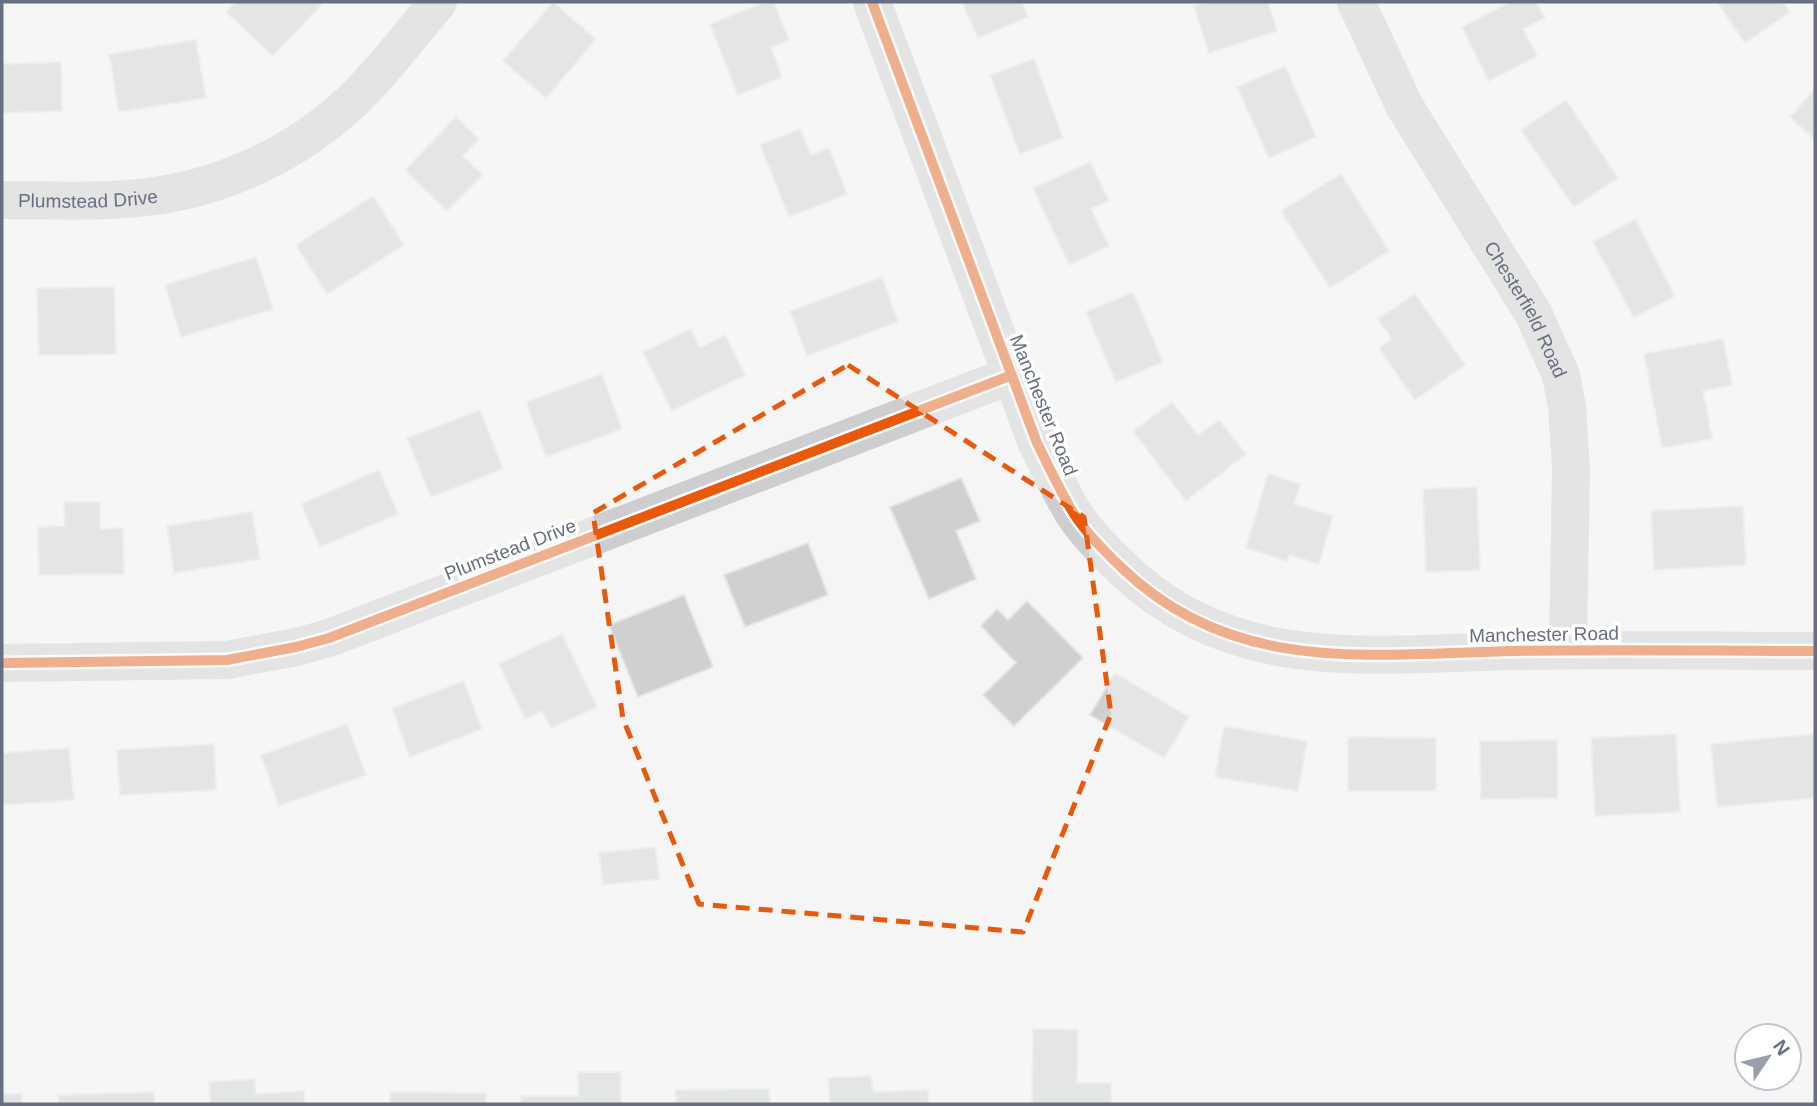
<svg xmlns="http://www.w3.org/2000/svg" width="1817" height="1106" font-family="Helvetica,sans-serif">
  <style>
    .building { fill: #cfd0d1; stroke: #e4e4e4; stroke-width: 2 }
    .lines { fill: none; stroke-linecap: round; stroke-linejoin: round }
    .minor { stroke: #ceced0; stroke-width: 38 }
    .cycleway-casing { stroke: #fff; stroke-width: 15 }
    .cycleway { stroke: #e8590c; stroke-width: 10 }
    .marked { fill: none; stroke: #e8590c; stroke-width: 5; stroke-dasharray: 14 9; stroke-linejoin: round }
    .labels { text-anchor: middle; stroke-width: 7; stroke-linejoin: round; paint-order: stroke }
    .street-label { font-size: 19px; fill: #696f82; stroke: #fff }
  </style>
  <rect width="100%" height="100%" fill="#f5f5f5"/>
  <path class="building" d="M235,2H324L273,56L226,12Z
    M553,2L596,39L546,98L503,61Z
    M766,2H774L789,40L771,47L782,77L738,95L710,24Z
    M962,2H1022L1028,17L978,38Z
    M1208,2H1268L1277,31L1209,53L1194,6Z
    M1510,2H1536L1545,18L1523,29L1537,56L1489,81L1462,27Z
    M1717,2H1783L1790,12L1745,43Z
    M196,40L206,98L119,112L109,54Z
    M1034,59L1063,138L1020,154L990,75Z
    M61,62L62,111L2,113V64Z
    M1285,66L1316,137L1269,158L1237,87Z
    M1815,89V140L1790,117Z
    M1566,100L1618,178L1574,207L1521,130Z
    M456,117L479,139L463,156L483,175L447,211L405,170Z
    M800,129L811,155L829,148L847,194L789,217L760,145Z
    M1090,162L1109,201L1091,209L1109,246L1069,265L1033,188Z
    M1341,174L1389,251L1330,288L1281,211Z
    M373,196L404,245L327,294L296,245Z
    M1635,219L1675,296L1634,318L1593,242Z
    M256,257L273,309L181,337L165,285Z
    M882,277L898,322L807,356L790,311Z
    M114,287L116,354L39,355L37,288Z
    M1133,292L1163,362L1116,382L1086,312Z
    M1415,294L1465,365L1415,400L1379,348L1392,339L1378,319Z
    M691,329L700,348L725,335L745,375L672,411L643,352Z
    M1723,339L1732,385L1703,391L1712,439L1662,448L1644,354Z
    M602,374L622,429L546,457L526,402Z
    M1172,402L1198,435L1219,420L1246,454L1186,501L1133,431Z
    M480,410L503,469L431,497L407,438Z
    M379,470L398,514L320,547L301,504Z
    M1268,474L1300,484L1294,504L1333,516L1319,564L1289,555L1287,561L1246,548Z
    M961,478L980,521L956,531L976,579L929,599L890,507Z
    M1477,487L1480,570L1426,572L1423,489Z
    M64,502H100V529L123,528L124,574L39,575L38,527L65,526Z
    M1743,506L1746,565L1654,570L1651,511Z
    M252,512L260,559L174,573L167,526Z
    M808,543L828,595L745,627L724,575Z
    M684,595L713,667L638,697L609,625Z
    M1027,601L1083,658L1014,726L983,695L1016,663L981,626L997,609L1008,620Z
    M562,634L597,707L551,728L542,711L525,719L499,664Z
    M1115,673L1189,717L1164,758L1090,715Z
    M464,681L482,729L410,757L392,708Z
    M347,724L366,775L279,806L261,755Z
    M1224,726L1307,741L1298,791L1215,777Z
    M1676,734L1680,812L1595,816L1591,738Z
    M1815,734V798L1717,807L1711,744Z
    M1348,737L1436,738V791H1348Z
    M1557,740L1558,798L1481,799L1480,741Z
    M214,744L216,790L120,795L117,750Z
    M69,748L74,800L2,805V753Z
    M655,847L659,879L603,885L599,853Z
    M1033,1029L1078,1030L1077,1083H1111V1104H1032Z
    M578,1072H621V1104H521V1096H578Z
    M871,1076L873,1092L928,1090L929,1104H830L828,1078Z
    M255,1079V1094L304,1091L305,1104H210L209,1082Z
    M769,1089L770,1104H676L675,1090Z
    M154,1092L155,1104H59L58,1095Z
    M390,1092L486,1093V1104H390Z
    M2,1094H22V1104H2Z"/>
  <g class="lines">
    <g class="minor">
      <path d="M872,2L1037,443C1049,467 1060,491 1074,514C1087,534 1105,552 1123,569C1235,676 1372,654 1514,651C1614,649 1715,651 1815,651"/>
      <path id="s1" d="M1356,2L1405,107L1533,313L1561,375L1567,407L1571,468L1568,650"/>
      <path id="s2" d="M2,200C49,200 98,203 146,197C220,189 296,154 351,102C383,72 410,35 438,2"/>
      <path d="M2,663L227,660L296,647L329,638L1012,375"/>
    </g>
    <defs>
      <path id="cycleway" d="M872,2L1037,443C1049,467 1060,491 1074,514C1087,534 1105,552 1123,569C1235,676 1372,654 1514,651C1614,649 1715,651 1815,651
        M2,663L227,660L296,647L329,638L1012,375"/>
    </defs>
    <use href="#cycleway" class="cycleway-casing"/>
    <use href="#cycleway" class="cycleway"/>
  </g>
  <path d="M0 0H1817V1106H0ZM848,365L1084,517L1111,714L1023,932L699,904L623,719L593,513Z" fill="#f5f5f5" fill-opacity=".55" fill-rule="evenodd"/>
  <path class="marked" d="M848,365L1084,517L1111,714L1023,932L699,904L623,719L593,513Z"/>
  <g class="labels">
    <g class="street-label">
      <text dy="7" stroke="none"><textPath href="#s2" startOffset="86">Plumstead Drive</textPath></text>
      <text dy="7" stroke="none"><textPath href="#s1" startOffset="352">Chesterfield Road</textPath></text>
      <text transform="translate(1044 405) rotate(68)" y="7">Manchester Road</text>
      <text transform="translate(510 549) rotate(-21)" y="7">Plumstead Drive</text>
      <text transform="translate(1544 634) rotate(-1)" y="7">Manchester Road</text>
    </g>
  </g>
  <rect width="1817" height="1106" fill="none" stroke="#696f82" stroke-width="7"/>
  <g transform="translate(1768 1057) rotate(55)"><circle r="33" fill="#ffffff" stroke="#c3c5cd" stroke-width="2"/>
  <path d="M0-5L12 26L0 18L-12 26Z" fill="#9a9eaa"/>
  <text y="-10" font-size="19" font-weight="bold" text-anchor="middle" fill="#696f82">N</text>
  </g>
</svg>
